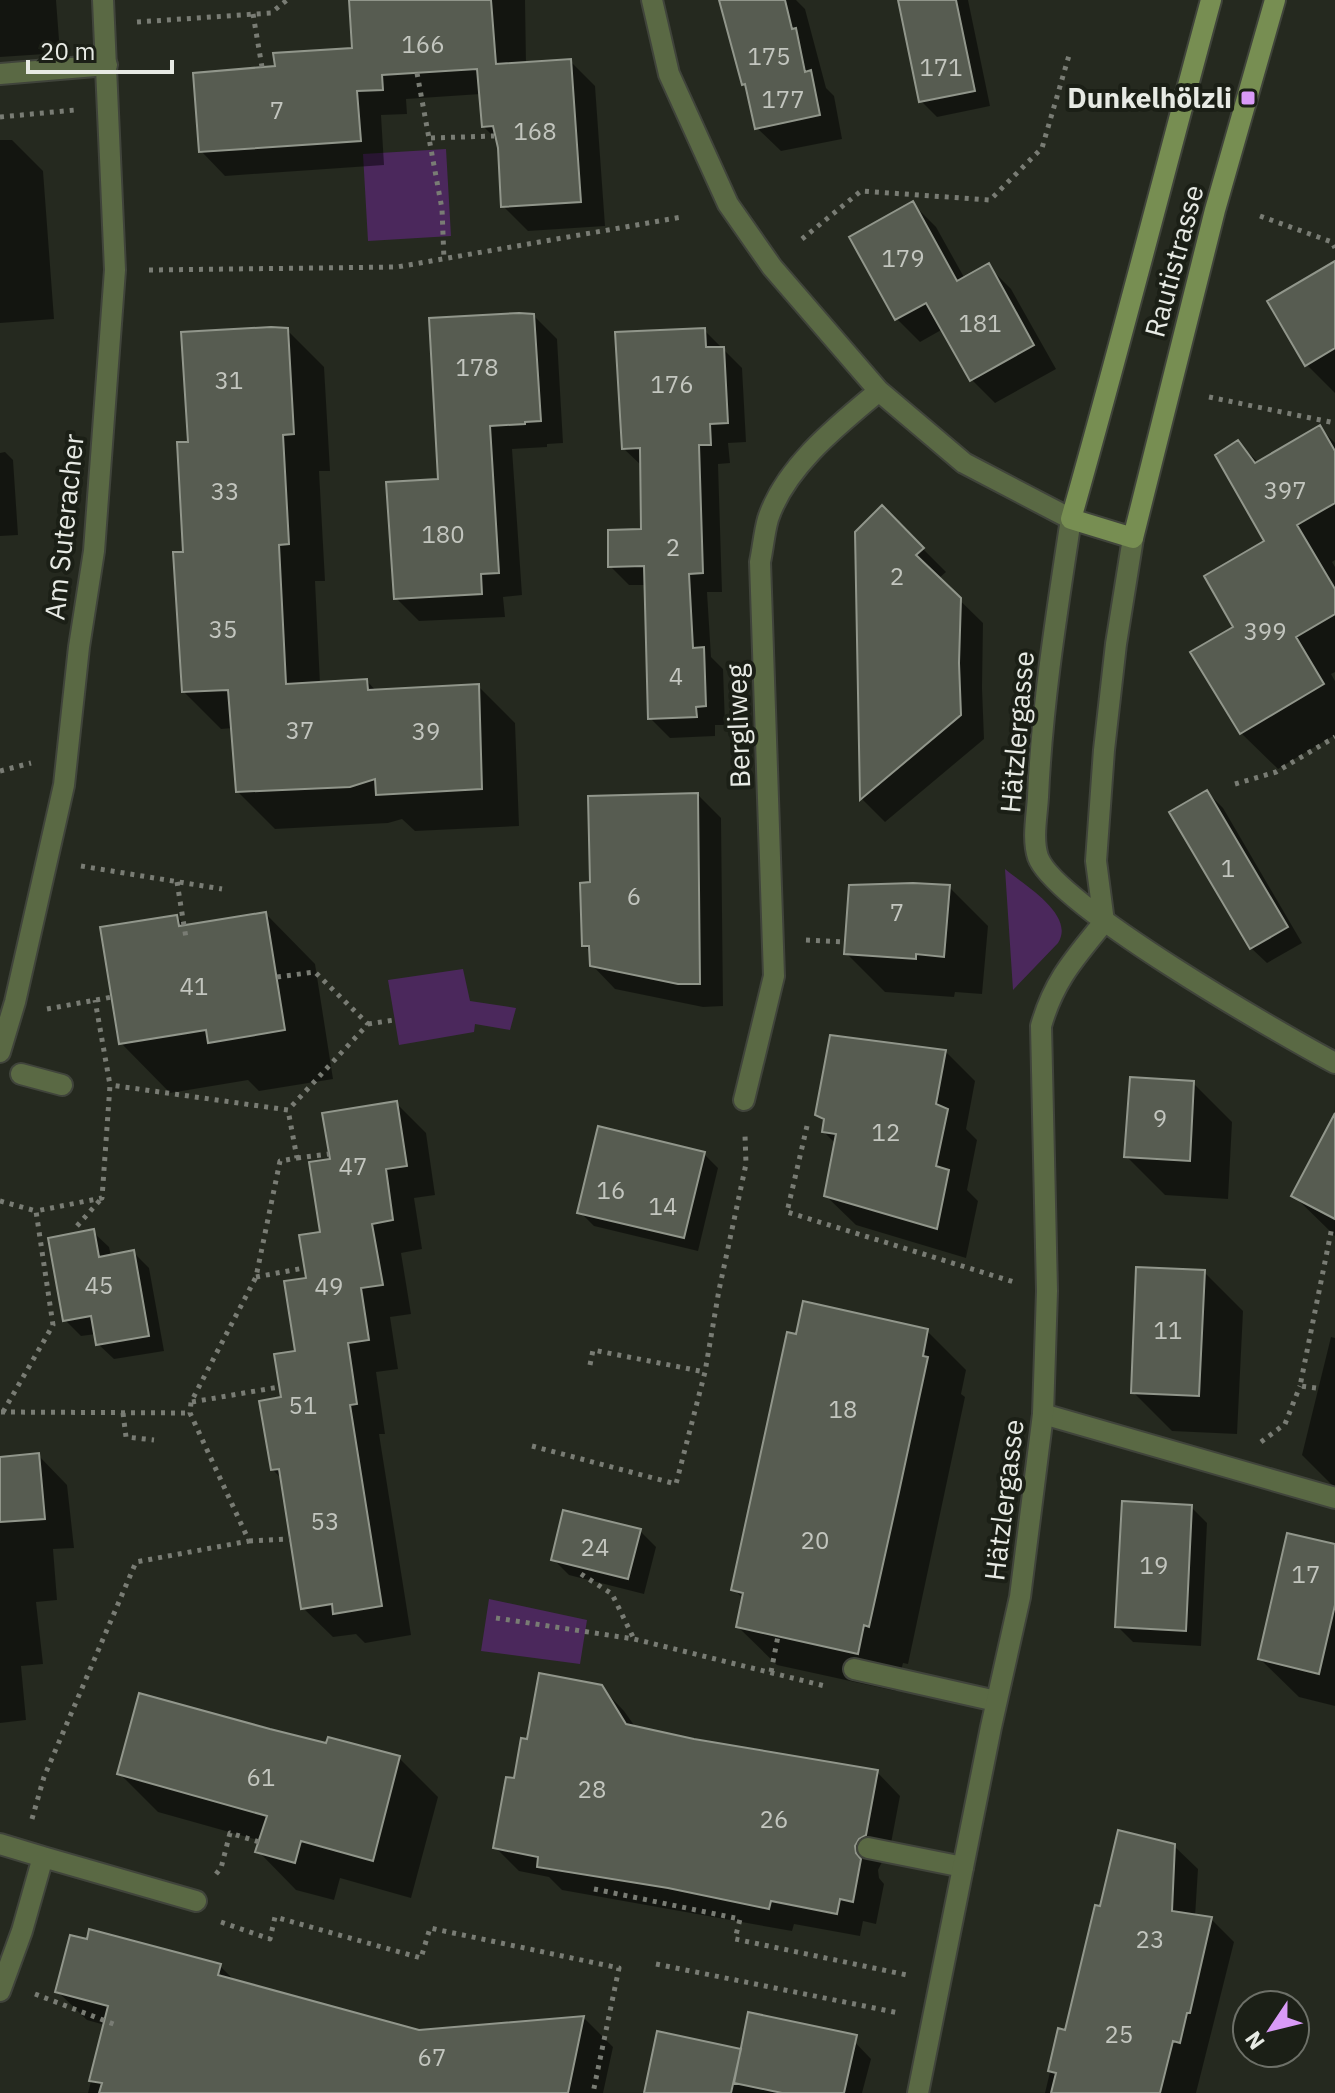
<svg xmlns="http://www.w3.org/2000/svg" width="1335" height="2093" font-family="'IBM Plex Sans',sans-serif">
  <style>
    .green { fill: #4b285c }
    .shadow { fill: #0007 }
    .building { fill: #575c51; stroke: #91968b; stroke-width: 2 }
    .lines { fill: none; stroke-linecap: round; stroke-linejoin: round }
    .lane-casing { stroke: #40443b; stroke-width: 24 }
    .street-casing { stroke: #40443b; stroke-width: 24 }
    .secondary-casing { stroke: #40443b; stroke-width: 24 }
    .path { stroke: #797c74; stroke-width: 5; stroke-dasharray: 4 6; stroke-linecap: butt }
    .lane { stroke: #5a6944; stroke-width: 20 }
    .street { stroke: #5a6944; stroke-width: 20 }
    .secondary { stroke: #778e52; stroke-width: 20 }
    .poi-dot { fill: #d99af7; stroke: #1b1f16; stroke-width: 3 }
    .labels { text-anchor: middle; stroke-width: 8; stroke-linejoin: round; paint-order: stroke }
    .number-label { font-size: 24px; fill: #c3c6bf }
    .poi-label { font-size: 28px; font-weight: bold; fill: #e7eae4; stroke: #1b1f16; text-anchor: end }
    .street-label { font-size: 28px; fill: #e7eae4; stroke: #1b1f16 }
  </style>
  <rect width="100%" height="100%" fill="#25291f"/>
  <path class="green" d="M446,149L451,236L368,241L363,154Z
    M1005,869C1024,885 1076,915 1058,943L1013,990Z
    M463,969L470,1001L516,1008L510,1030L475,1024L474,1032L399,1045L388,980Z
    M489,1599L587,1620L580,1664L481,1651Z"/>
  <path class="shadow" d="M0,0H56L60,53L0,57Z
    M351,0H525L526,64L570,61L595,86L605,226L528,231L503,206L498,141L483,126L481,94L406,99L407,114L381,115L384,165L225,176L201,151L277,68L354,49Z
    M721,0H796L805,9L826,88L834,96L842,139L781,151L757,128L748,88L744,84Z
    M900,0H968L990,106L937,117L921,101Z
    M0,140H12L43,171L54,319L0,323Z
    M913,204L936,227L965,279L988,266L1011,289L1056,369L995,403L972,380L943,329L920,342L897,319L851,238Z
    M1335,277V393L1307,365Z
    M534,316L557,339L563,443L547,444V447L512,449L522,595L503,597L505,617L419,621L396,598L441,481Z
    M287,330L324,367L330,471H319L325,581H315L320,684L367,681L377,692L478,686L515,723L519,826L415,831L402,819L388,823L275,829L238,792L233,728L221,729L184,692L190,444Z
    M704,330L742,368L746,442L728,443L730,463L718,464L722,592H707L711,657L723,669L725,725H715V736L670,738L650,718L646,585H629L610,566L643,531L642,466L624,449Z
    M1320,428L1335,443V560L1332,562L1335,567V672L1331,674L1335,681V735L1278,769L1241,733L1236,627L1267,542L1238,443L1259,463Z
    M5,452L13,460L18,535L0,536V453Z
    M882,508L946,572L938,579L983,623L982,688L984,739L885,822L862,799L857,532Z
    M1207,792L1223,808L1302,943L1267,963L1251,948Z
    M698,795L721,818L723,1006L703,1007L615,989L592,965L591,952L584,945L592,884Z
    M949,887L988,926L982,994L955,992L954,997L885,992L846,953Z
    M266,914L315,964L333,1079L259,1091L248,1080L170,1093L121,1043L177,917L187,927Z
    M945,1051L975,1081L966,1129L977,1140L967,1190L978,1201L966,1258L856,1225L826,1196L836,1144L824,1132L826,1123L817,1114Z
    M1193,1083L1232,1122L1228,1199L1165,1195L1126,1156Z
    M396,1103L426,1133L435,1195L414,1198L422,1249L401,1253L411,1314L390,1317L398,1369L376,1372L385,1434H379L411,1635L365,1643L356,1634L333,1637L303,1608L282,1479L272,1469L283,1399L298,1353L308,1280L322,1234L333,1161Z
    M1335,1145V1236L1293,1195Z
    M704,1154L718,1168L698,1251L594,1226L580,1212Z
    M93,1232L109,1247L111,1256L133,1252L149,1268L164,1351L114,1359L98,1344L96,1334L81,1336L65,1320Z
    M1204,1272L1243,1311L1237,1434L1172,1431L1133,1392Z
    M927,1331L966,1370L961,1394L965,1397L908,1664L903,1663L896,1691L777,1665L738,1627L744,1600L734,1589L798,1336Z
    M1331,1337L1335,1338V1488L1302,1455Z
    M38,1455L67,1485L74,1548L53,1549L57,1600L36,1602L43,1664L21,1666L26,1720L0,1723V1459Z
    M1191,1507L1207,1523L1201,1646L1133,1642L1117,1626Z
    M640,1531L656,1547L644,1594L569,1575L553,1559Z
    M1335,1547V1706L1299,1697L1260,1659Z
    M601,1687L624,1711L636,1728L877,1772L900,1796L888,1859L882,1862L878,1870L879,1878L884,1884L876,1924L863,1921L860,1936L794,1924L792,1931L562,1890L549,1877L519,1871L495,1847L529,1741Z
    M327,1745L399,1758L438,1797L411,1898L340,1878L334,1900L296,1890L258,1851L261,1841L158,1812L119,1773Z
    M1174,1846L1198,1869L1195,1917L1211,1919L1234,1942L1196,2093H1045L1060,2030L1067,2032L1101,1908Z
    M220,1966L236,1982L419,2032L584,2018L613,2047L603,2093H88L105,2025L87,2020L57,1991Z
    M848,2035L871,2059L862,2093H646L742,2051Z"/>
  <path class="building" d="M349,0H491L496,64L571,59L581,202L501,207L498,148L493,126L482,127L477,69L382,75L383,90L357,91L361,141L199,152L193,73L275,66L273,53L352,48Z
    M719,0H785L792,29L796,28L805,72L811,70L820,115L755,129L745,84L742,85Z
    M898,0H956L975,91L919,102Z
    M913,201L957,281L989,263L1034,345L970,381L926,303L895,320L849,237Z
    M1335,261V348L1305,366L1267,301Z
    M519,313L534,314L541,421L525,422V424L490,426L499,573L481,574L482,594L394,599L386,482L438,479L429,318Z
    M271,327L288,328L294,434L283,435L289,544L279,545L286,684L367,679L368,690L479,684L482,789L376,795L375,779L350,787L236,792L228,690L182,692L173,552H183L177,442H188L181,332Z
    M705,328L706,347H724L728,423L710,424L711,445H699L703,573L689,574L693,648L704,647L706,706L696,707L697,717L648,719L644,566L608,567V530L641,529L640,448L622,449L615,332Z
    M1320,425L1335,451V503L1297,525L1335,589V614L1296,637L1324,684L1240,734L1190,652L1233,627L1204,576L1264,541L1215,455L1238,440L1255,463Z
    M882,505L924,548L916,555L961,598L959,663L961,715L860,800L855,532Z
    M1207,790L1288,927L1250,949L1169,812Z
    M698,793L700,984H678L590,966L589,946H582L580,883L590,882L588,796Z
    M913,883L950,885L944,957L916,954V959L844,954L849,885Z
    M266,912L285,1030L208,1043L206,1030L119,1044L100,927L177,915L179,926Z
    M830,1035L946,1050L936,1104L948,1109L936,1166L949,1170L937,1229L824,1196L836,1134L822,1132L824,1119L815,1115Z
    M1130,1077L1194,1081L1190,1161L1124,1157Z
    M397,1101L407,1166L386,1169L393,1220L372,1224L383,1285L361,1288L369,1340L348,1343L357,1404L350,1405L382,1606L333,1614L332,1604L301,1609L279,1469L271,1470L259,1401L281,1397L274,1354L295,1351L284,1281L306,1278L299,1235L320,1232L309,1162L330,1159L322,1113Z
    M1335,1113V1219L1291,1196Z
    M598,1126L705,1152L684,1238L577,1213Z
    M94,1229L99,1257L134,1250L149,1336L96,1345L91,1316L63,1321L48,1238Z
    M1136,1267L1205,1270L1199,1396L1131,1393Z
    M803,1301L928,1329L923,1356L928,1357L899,1492L869,1627L864,1625L858,1654L736,1627L743,1593L731,1590L787,1332L796,1334Z
    M39,1453L45,1519L0,1522V1457Z
    M1122,1501L1192,1505L1186,1631L1115,1627Z
    M563,1510L641,1529L628,1579L551,1560Z
    M1287,1533L1335,1544V1605L1319,1674L1258,1659Z
    M539,1673L602,1685L626,1724L694,1739L878,1770L866,1835L859,1839L855,1846L856,1853L861,1859L853,1902L840,1899L837,1914L771,1901L769,1909L668,1888L537,1867L538,1857L493,1848L506,1777L514,1778L521,1738L527,1739Z
    M139,1693L270,1729L326,1743L328,1737L400,1756L373,1861L301,1841L295,1863L255,1852L267,1816L117,1774Z
    M1118,1830L1175,1844L1172,1911L1212,1917L1190,2013H1187L1180,2043L1173,2041L1160,2093H1051L1056,2073L1048,2071L1058,2028L1065,2030L1095,1905L1100,1906Z
    M89,1929L221,1964L218,1975L419,2030L584,2016L568,2093H99L102,2083L89,2081L108,2006L55,1992L70,1935L87,1939Z
    M748,2012L857,2035L844,2093H782L734,2083Z
    M657,2031L741,2049L731,2093H644Z"/>
  <g class="lines">
    <defs>
      <path id="lane" d="M0,74L107,65
        M21,1074L62,1085
        M1043,1414L1335,1498
        M854,1669L996,1701
        M0,1844L43,1857L22,1931L0,1991
        M868,1848L963,1867
        M43,1857L196,1901"/>
      <path id="street" d="M652,0L669,74L728,204L772,267L879,391L964,463L1071,519C1057,611 1042,704 1038,797C1037,815 1032,839 1038,857C1055,905 1281,1034 1335,1063
        M0,1052L15,1002L64,785L79,647L94,551L115,270L103,0
        M744,1100L774,976L760,562C763,548 764,533 768,519C785,467 838,425 879,391
        M918,2093L991,1727L1020,1597L1043,1414L1047,1291L1041,1026C1054,980 1075,958 1104,922L1096,861L1104,750L1116,644L1133,538"/>
      <path id="secondary" d="M1211,0C1164,173 1120,347 1071,519L1133,538L1215,210L1275,0"/>
    </defs>
    <use href="#lane" class="lane-casing"/>
    <use href="#street" class="street-casing"/>
    <use href="#secondary" class="secondary-casing"/>
    <path class="path" d="M253,14L262,67
      M137,22L271,13L287,0
      M417,73L442,209L444,260
      M0,117L75,110
      M431,138L494,136
      M1260,216L1332,242L1335,248
      M802,239L861,191L990,200L1042,148L1070,52
      M149,270L397,267L682,217
      M1209,397L1335,423
      M0,771L31,763
      M1235,784L1276,772L1335,737
      M81,866L222,889
      M177,882L186,938
      M806,940L845,942
      M277,977L315,972L368,1024L288,1110
      M47,1009L112,997
      M368,1024L394,1020
      M807,1126L787,1212L1014,1282
      M297,1158L329,1154
      M0,1201L36,1211
      M77,1226L101,1199
      M256,1277L304,1268
      M590,1365L593,1350L705,1372
      M1316,1388L1300,1386L1332,1227
      M192,1402L279,1387
      M1,1412L190,1413
      M3,1412L53,1325L36,1211L102,1198L110,1085L95,1000
      M123,1413L126,1437L154,1440
      M1261,1442L1285,1424L1300,1386
      M532,1446L676,1484L705,1372L719,1290L746,1164L745,1135
      M249,1541L290,1539
      M581,1574L612,1594L634,1639
      M496,1618L634,1639L825,1686
      M771,1672L778,1636
      M32,1819L44,1777L136,1562L249,1541L190,1413L191,1402L256,1277L280,1161L297,1158L288,1110L110,1085
      M216,1874L221,1868L230,1833L259,1842
      M594,1889L740,1919L735,1939L907,1975
      M221,1922L270,1939L275,1917L421,1958L430,1928L619,1968L593,2093
      M656,1964L899,2013
      M35,1994L116,2025"/>
    <use href="#lane" class="lane"/>
    <use href="#street" class="street"/>
    <use href="#secondary" class="secondary"/>
  </g>
  <rect class="poi-dot" x="1240" y="90" width="16" height="16" rx="4"/>
  <g class="labels">
    <g class="number-label">
      <text x="423" y="53">166</text>
      <text x="769" y="65">175</text>
      <text x="941" y="76">171</text>
      <text x="783" y="108">177</text>
      <text x="277" y="119">7</text>
      <text x="535" y="140">168</text>
      <text x="903" y="267">179</text>
      <text x="980" y="332">181</text>
      <text x="477" y="376">178</text>
      <text x="229" y="389">31</text>
      <text x="672" y="393">176</text>
      <text x="1285" y="499">397</text>
      <text x="225" y="500">33</text>
      <text x="443" y="543">180</text>
      <text x="673" y="556">2</text>
      <text x="897" y="585">2</text>
      <text x="223" y="638">35</text>
      <text x="1265" y="640">399</text>
      <text x="676" y="685">4</text>
      <text x="300" y="739">37</text>
      <text x="426" y="740">39</text>
      <text x="1228" y="877">1</text>
      <text x="634" y="905">6</text>
      <text x="897" y="921">7</text>
      <text x="194" y="995">41</text>
      <text x="1160" y="1127">9</text>
      <text x="886" y="1141">12</text>
      <text x="353" y="1175">47</text>
      <text x="611" y="1199">16</text>
      <text x="663" y="1215">14</text>
      <text x="99" y="1294">45</text>
      <text x="329" y="1295">49</text>
      <text x="1168" y="1339">11</text>
      <text x="303" y="1414">51</text>
      <text x="843" y="1418">18</text>
      <text x="325" y="1530">53</text>
      <text x="815" y="1549">20</text>
      <text x="595" y="1556">24</text>
      <text x="1154" y="1574">19</text>
      <text x="1306" y="1583">17</text>
      <text x="261" y="1786">61</text>
      <text x="592" y="1798">28</text>
      <text x="774" y="1828">26</text>
      <text x="1150" y="1948">23</text>
      <text x="1119" y="2043">25</text>
      <text x="432" y="2066">67</text>
    </g>
    <g class="poi-label">
      <text x="1232" y="108">Dunkelhölzli</text>
    </g>
    <g class="street-label">
      <text transform="translate(1174 261) rotate(-75)" y="10">Rautistrasse</text>
      <text transform="translate(64 527) rotate(-84)" y="10">Am Suteracher</text>
      <text transform="translate(738 726) rotate(-92)" y="10">Bergliweg</text>
      <text transform="translate(1017 732) rotate(-85)" y="10">Hätzlergasse</text>
      <text transform="translate(1004 1500) rotate(-83)" y="10">Hätzlergasse</text>
    </g>
  </g>
  <g transform="translate(1271 2029) rotate(235)"><circle r="38" fill="#1b1f16" stroke="#6d7068" stroke-width="2"/>
  <path d="M0-6L14 30L0 20L-14 30Z" fill="#d99af7"/>
  <text y="-12" font-size="22" font-weight="bold" text-anchor="middle" fill="#e7eae4">N</text>
  </g>
  <path d="M28 60v12h144v-12" fill="none" stroke="#e7eae4" stroke-width="4"/>
  <text x="40" y="60" font-size="24" fill="#e7eae4" stroke="#1b1f16" stroke-width="6" paint-order="stroke">20 m</text>
</svg>
